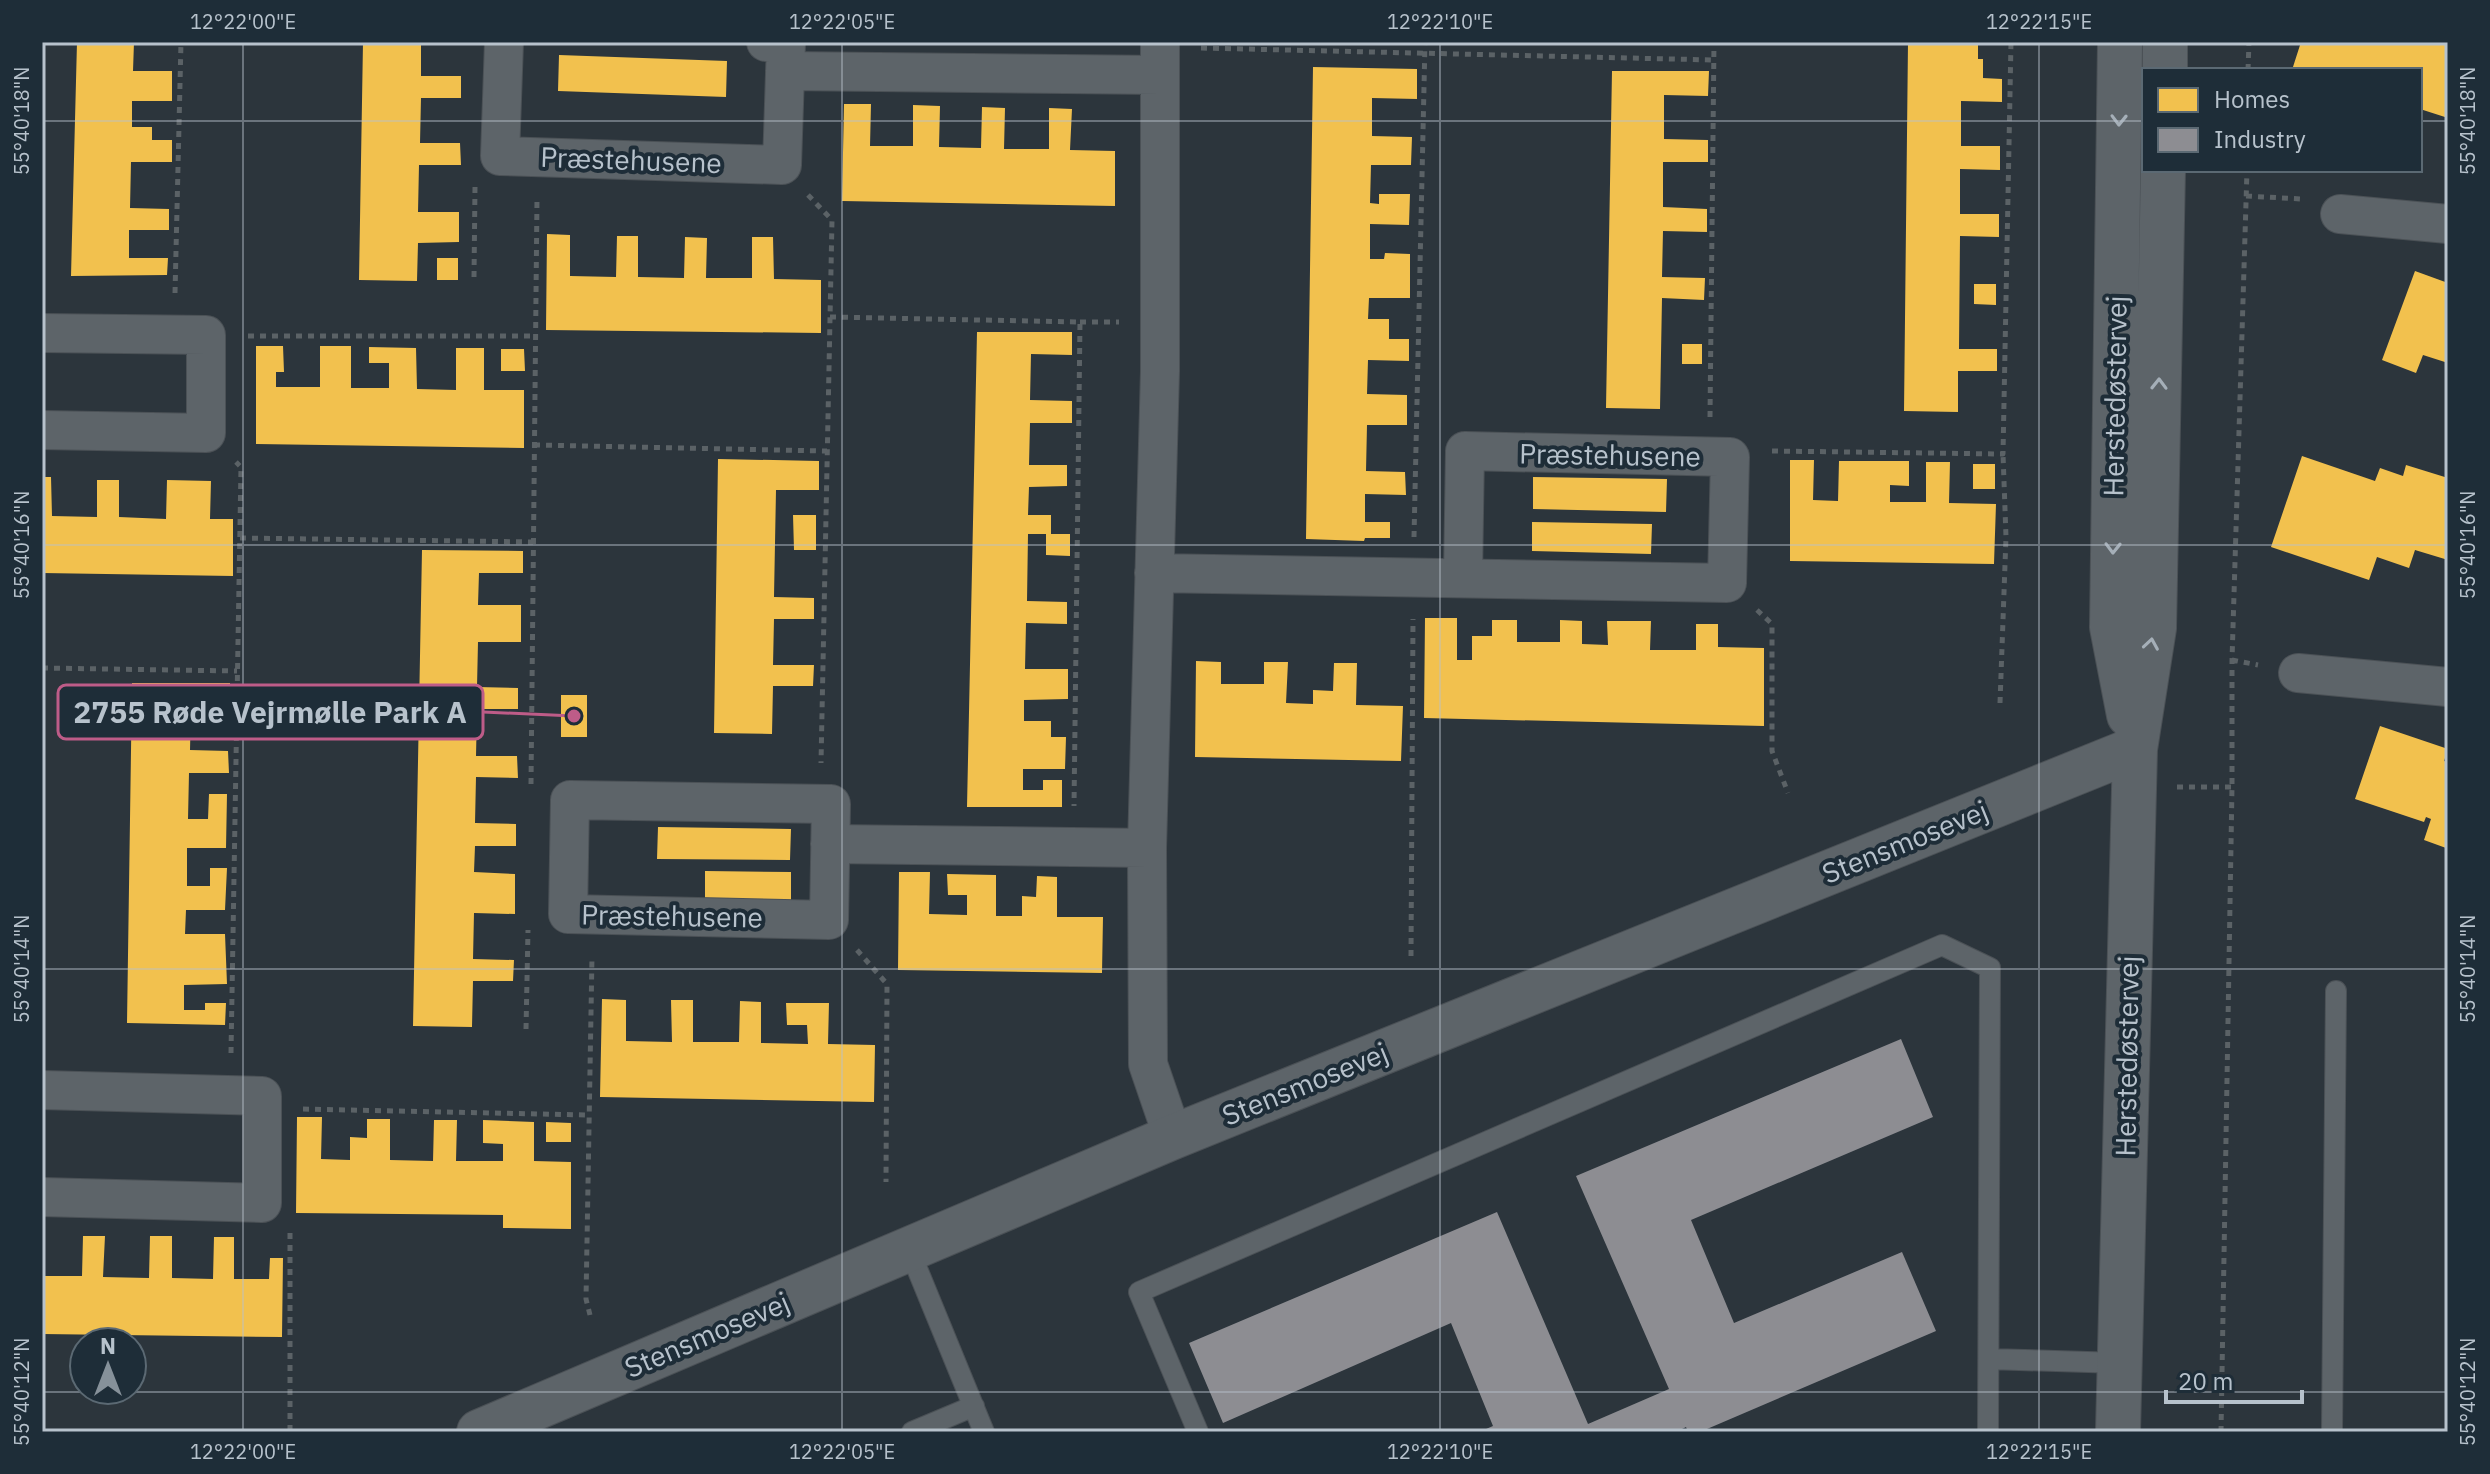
<svg xmlns="http://www.w3.org/2000/svg" width="2490" height="1474" font-family="'IBM Plex Sans',sans-serif">
  <style>
    .homes { fill: #f2c14e }
    .industry { fill: #8d8d92 }
    .lines { fill: none; stroke-linecap: round; stroke-linejoin: round }
    .service-casing { stroke: #4b5156; stroke-width: 22 }
    .minor-casing { stroke: #4b5156; stroke-width: 40 }
    .tertiary-casing { stroke: #4b5156; stroke-width: 46 }
    .path { stroke: #5b6266; stroke-width: 5; stroke-dasharray: 6 6; stroke-linecap: butt }
    .service { stroke: #5d6469; stroke-width: 20 }
    .minor { stroke: #5d6469; stroke-width: 38 }
    .tertiary { stroke: #5d6469; stroke-width: 44 }
    .oneway { stroke: #a5afb8 }
    .ticks { fill: none; stroke: #b7c2cc; stroke-width: 2; stroke-opacity: 0.45 }
    .labels { text-anchor: middle; stroke-width: 8; stroke-linejoin: round; paint-order: stroke }
    .street-label { font-size: 28px; fill: #b7c2cc; stroke: #1e2d38 }
    .leader { fill: none; stroke: #be5c88; stroke-width: 3 }
    .callout-dot { fill: #be5c88; stroke: #1e2d38; stroke-width: 3 }
    .callout { fill: #1e2d38; stroke: #be5c88; stroke-width: 3 }
    .callout-label { font-size: 30px; text-anchor: middle; font-weight: bold; fill: #b7c2cc }
    .neatline { fill: none; stroke: #b7c2cc; stroke-width: 3 }
    .ticks-label { font-size: 20px; text-anchor: middle; fill: #b7c2cc }
  </style>
  <rect width="100%" height="100%" fill="#2c353c"/>
  <path class="homes" d="M77,42H134L133,71H172V101H132V127H152V140H172V162H131L130,208L169,209V230H129V258H168L167,275L71,276Z
    M363,42H421V76H461V98H421L420,143H460L461,165H419L418,212H459V242L418,243L417,281L359,280Z
    M1908,42H1978V59H1983V78L2002,79V102L1961,101V146H2000V170L1960,169V214H1999V237L1960,236L1959,349H1997V371H1958V412L1904,411Z
    M2301,42H2448V118L2420,109V70H2292Z
    M559,55L727,61L726,97L558,91Z
    M1313,67L1417,69V99L1372,98V136L1412,137L1411,165H1371L1370,203L1379,204V194H1410L1409,225L1370,224V259H1384L1385,253L1410,254V298H1369L1368,319H1389V339H1409V361L1368,360L1367,394L1407,395V425H1367L1366,471L1405,472L1406,495L1365,494V522H1390V538H1365L1364,541L1306,539Z
    M1612,71H1709L1708,96L1664,95V139L1708,140V162H1663V207L1707,209V232L1663,231L1662,277L1705,278L1704,300L1662,298L1660,409L1606,408Z
    M844,104H871L870,146H913V105L940,106L939,147L981,148L982,107L1005,108L1004,149H1049V108L1072,109L1070,150L1115,151V206L842,201Z
    M547,234L570,235V276L616,277L617,236H638V277L684,278L685,237L707,238L706,278H752V237H773L774,279L821,280V333L546,330Z
    M437,258H458V280H437Z
    M2415,271L2448,283V363L2423,355L2416,373L2382,360Z
    M1974,284H1996V305L1974,304Z
    M977,332H1072V355L1031,354L1030,400L1072,401V423H1030L1029,465H1067V486L1029,487L1028,515H1051V534H1070V556L1046,555V534H1028L1027,601L1067,602V624L1026,623L1025,669H1068V699L1024,700V721H1051V737H1066L1065,769H1023V790H1043V780H1062V807H967Z
    M1682,344H1702V364H1682Z
    M256,346H283L284,372H276V387H320V346H351V388H389V363H369V347L416,348L417,389L456,390V348H484V390H524V448L256,444Z
    M501,349H524L525,371H501Z
    M2302,456L2375,481L2380,468L2403,476L2406,465L2448,478V560L2415,550L2409,568L2377,557L2369,580L2271,547Z
    M718,459L819,461V490H776L774,597L814,598V619H774L773,665H814L813,686H773L772,734L714,733Z
    M1790,460H1814L1813,500L1838,501L1839,461H1909V486L1890,485V502H1926V462H1950L1949,503L1996,504L1994,564L1790,561Z
    M1973,464H1995V489H1973Z
    M42,477H51L52,516L97,517V480H119V517L166,519L167,480L211,481L210,519H233V576L42,573Z
    M1533,477L1667,479L1666,512L1533,509Z
    M793,515H816V550H794Z
    M1532,522L1652,524L1651,554L1532,551Z
    M422,550L523,551V573H479L478,605H521V642H478L477,687L518,688V709H477L476,756H517L518,778L476,777L475,823L516,824V846H475L474,872L515,874V914L474,913L473,959L514,960L513,981H473L472,1027L413,1026Z
    M1425,618H1457V660H1472V636H1492V620H1517V642H1560V620L1582,621V644L1608,645L1607,621H1651L1650,650H1696V624H1718V647L1764,648V726L1424,718Z
    M1196,661L1221,662V684H1264V662H1288L1286,703L1313,704V690L1333,691L1334,663H1357L1356,705L1403,706L1401,761L1195,757Z
    M132,683H230V708H191L190,750L228,751L229,773H189L188,819H208L209,794H227L226,848H187V886H210V868H227L225,910H186L185,934H225L227,984L184,985V1010H205V1003H226L225,1025L127,1023Z
    M561,695H587V737H561Z
    M2380,726L2448,749L2444,761L2448,762L2446,848L2424,840L2431,819L2426,817L2424,822L2355,799Z
    M658,827L791,829L790,860L657,859Z
    M705,871L791,872V907L705,906Z
    M899,872H930L929,914L967,915V895H948L947,874L996,875V916H1022V896L1036,897L1037,876L1057,877V917H1103L1102,973L898,970Z
    M602,999L626,1000V1041L672,1042L671,1000H693V1042H739L740,1001L761,1002V1043L808,1044L807,1025H787L786,1003H829L828,1044L875,1045L874,1102L600,1097Z
    M297,1117H322L321,1159L350,1160V1137L367,1138V1119H390V1160L433,1161L434,1120H457L456,1161H503V1144L483,1143V1120L534,1122V1161L571,1162V1229L503,1228V1215L296,1213Z
    M546,1122L571,1123V1142H546Z
    M83,1236H105L103,1277L149,1278L150,1236H172V1278L213,1279L214,1237H234V1279H269L270,1258H283L282,1337L42,1334V1276H82Z"/>
  <path class="industry" d="M1901,1039L1933,1117L1691,1220L1734,1323L1902,1252L1936,1331L1700,1432H1688L1686,1427L1676,1432H1479L1493,1426L1451,1323L1223,1423L1189,1343L1497,1212L1588,1424L1669,1389L1576,1176Z"/>
  <g class="lines">
    <defs>
      <path id="service" d="M909,1249L984,1432
        M1989,1359L2120,1363
        M912,1432L974,1406
        M1198,1432L1139,1292L1942,945L1990,968L1988,1432
        M2332,1432L2336,991"/>
      <path id="minor" d="M504,42L500,156L782,165L786,43L766,42
        M1160,42V371L1147,848L1148,1064L1173,1137
        M785,71L1160,75
        M2340,214L2448,224
        M42,333L206,335V433L42,430
        M1154,573L1727,583L1730,457L1465,451L1463,576
        M2298,673L2448,687
        M570,800L831,804L829,920L568,914Z
        M830,844L1147,848
        M42,1090L262,1096V1203L42,1197"/>
      <path id="tertiary" d="M2120,42L2112,627L2129,715
        M2165,70V42
        M479,1432L1173,1137L2135,749
        M2118,1432L2135,749L2154,628L2163,170"/>
    </defs>
    <use href="#service" class="service-casing"/>
    <use href="#minor" class="minor-casing"/>
    <use href="#tertiary" class="tertiary-casing"/>
    <path class="path" d="M1201,48L1714,60
      M2248,70L2249,42
      M808,195L832,220L821,763
      M2246,196L2302,199
      M474,277L475,187
      M175,293L181,42
      M830,317L1080,322L1074,806
      M1080,322H1119
      M248,336H535
      M1710,417L1714,42
      M534,445L827,451
      M1772,451L2003,454L2011,42
      M1414,537L1425,42
      M240,538L533,542
      M1757,610L1772,624V751L1788,793
      M2232,660L2258,665
      M42,668L237,671
      M2000,703L2006,537L2003,454
      M531,784L537,198
      M2177,787H2232
      M857,950L887,984L886,1182
      M1411,956L1413,619
      M526,1029L528,930
      M231,1053L241,467L236,462
      M303,1109L589,1115
      M290,1233V1432
      M590,1315L586,1299L592,956
      M2221,1432L2232,787V660L2247,170"/>
    <use href="#service" class="service"/>
    <use href="#minor" class="minor"/>
    <use href="#tertiary" class="tertiary"/>
  </g>
  <defs><path id="oneway-chevron" d="M-2-3.5L2.5 0L-2 3.5" fill="none" stroke-width="1.6" stroke-linecap="round" stroke-linejoin="round" transform="scale(2)"/></defs>
  <g class="oneway">
    <use href="#oneway-chevron" transform="translate(2119 120) rotate(91)"/>
    <use href="#oneway-chevron" transform="translate(2159 384) rotate(-89)"/>
    <use href="#oneway-chevron" transform="translate(2113 548) rotate(91)"/>
    <use href="#oneway-chevron" transform="translate(2151 644) rotate(-81)"/>
  </g>
  <path class="ticks" d="M243,42V1432M842,42V1432M1440,42V1432M2039,42V1432M42,121H2144M2420,121H2448M42,545H2448M42,969H2448M42,1392H2448"/>
  <g class="labels">
    <g class="street-label">
      <text transform="translate(631 160) rotate(2)" y="10">Præstehusene</text>
      <text transform="translate(2115 396) rotate(-89)" y="10">Herstedøstervej</text>
      <text transform="translate(1610 455) rotate(1)" y="10">Præstehusene</text>
      <text transform="translate(1905 842) rotate(-22)" y="10">Stensmosevej</text>
      <text transform="translate(672 916) rotate(1)" y="10">Præstehusene</text>
      <text transform="translate(2127 1056) rotate(-89)" y="10">Herstedøstervej</text>
      <text transform="translate(1305 1084) rotate(-22)" y="10">Stensmosevej</text>
      <text transform="translate(707 1335) rotate(-23)" y="10">Stensmosevej</text>
    </g>
  </g>
  <path class="leader" d="M574 716L483 712"/>
  <circle class="callout-dot" cx="574" cy="716" r="8"/>
  <rect class="callout" x="58" y="685" width="425" height="54" rx="8"/>
  <g class="callout-label">
    <text x="270" y="723">2755 Røde Vejrmølle Park A</text>
  </g>
  <rect width="2490" height="1474" fill="none" stroke="#1e2d38" stroke-width="88"/>
  <rect x="2142" y="68" width="280" height="104" fill="#1e2d38" stroke="#5b6973" stroke-width="2"/>
  <rect x="2158" y="88" width="40" height="24" fill="#f2c14e" stroke="#5b6973" stroke-width="2"/>
  <text x="2214" y="108" font-size="24" fill="#b7c2cc">Homes</text>
  <rect x="2158" y="128" width="40" height="24" fill="#8d8d92" stroke="#5b6973" stroke-width="2"/>
  <text x="2214" y="148" font-size="24" fill="#b7c2cc">Industry</text>
  <g transform="translate(108 1366)"><circle r="38" fill="#1e2d38" stroke="#5b6973" stroke-width="2"/>
  <path d="M0-6L14 30L0 20L-14 30Z" fill="#86919a"/>
  <text y="-12" font-size="22" font-weight="bold" text-anchor="middle" fill="#b7c2cc">N</text>
  </g>
  <path d="M2166 1390v12h136v-12" fill="none" stroke="#b7c2cc" stroke-width="4"/>
  <text x="2178" y="1390" font-size="24" fill="#b7c2cc" stroke="#1e2d38" stroke-width="6" paint-order="stroke">20 m</text>
  <rect x="44" y="44" width="2402" height="1386" class="neatline"/>
  <g class="ticks-label">
    <text x="243" y="29">12°22'00"E</text>
    <text x="842" y="29">12°22'05"E</text>
    <text x="1440" y="29">12°22'10"E</text>
    <text x="2039" y="29">12°22'15"E</text>
    <text transform="translate(22 121) rotate(-90)" y="7">55°40'18"N</text>
    <text transform="translate(2468 121) rotate(-90)" y="7">55°40'18"N</text>
    <text transform="translate(22 545) rotate(-90)" y="7">55°40'16"N</text>
    <text transform="translate(2468 545) rotate(-90)" y="7">55°40'16"N</text>
    <text transform="translate(22 969) rotate(-90)" y="7">55°40'14"N</text>
    <text transform="translate(2468 969) rotate(-90)" y="7">55°40'14"N</text>
    <text transform="translate(22 1392) rotate(-90)" y="7">55°40'12"N</text>
    <text transform="translate(2468 1392) rotate(-90)" y="7">55°40'12"N</text>
    <text x="243" y="1459">12°22'00"E</text>
    <text x="842" y="1459">12°22'05"E</text>
    <text x="1440" y="1459">12°22'10"E</text>
    <text x="2039" y="1459">12°22'15"E</text>
  </g>
</svg>
